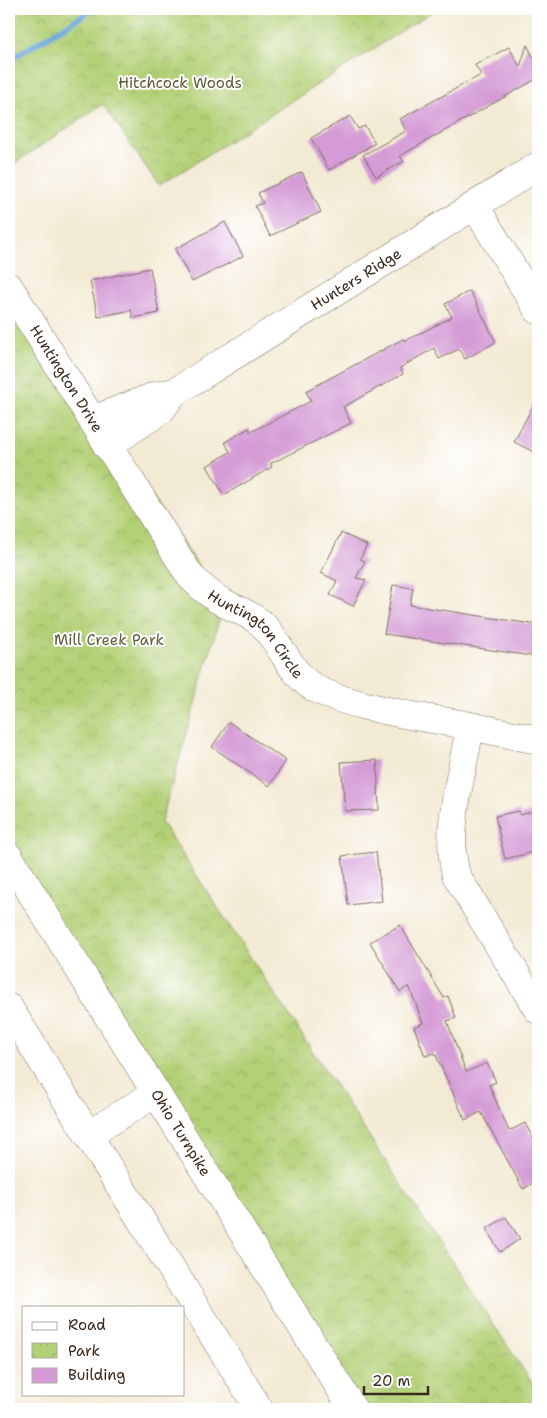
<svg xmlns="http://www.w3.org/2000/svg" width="547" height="1418" font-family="'Shantell Sans',sans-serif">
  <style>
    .park { fill: url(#park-crowns); stroke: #767d4a }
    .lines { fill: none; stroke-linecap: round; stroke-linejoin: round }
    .stream { stroke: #66a4d8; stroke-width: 6 }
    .building { fill: #d49bd6 }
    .minor-casing { stroke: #7b6d5e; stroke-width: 29 }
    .highway-casing { stroke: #7b6d5e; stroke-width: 29 }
    .minor { stroke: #fff; stroke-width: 28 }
    .highway { stroke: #fff; stroke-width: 28 }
    .labels { text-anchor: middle; stroke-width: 4; stroke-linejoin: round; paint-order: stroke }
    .park-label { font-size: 15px; fill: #5f5c38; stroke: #fff }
    .street-label { font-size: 15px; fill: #3b2a1e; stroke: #fff }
  </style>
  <defs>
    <pattern id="park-crowns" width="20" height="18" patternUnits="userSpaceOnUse" patternTransform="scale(1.25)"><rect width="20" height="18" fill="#b2d076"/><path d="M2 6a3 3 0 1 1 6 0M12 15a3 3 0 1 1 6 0" fill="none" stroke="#9ab366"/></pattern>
  </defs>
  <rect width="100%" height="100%" fill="#fff"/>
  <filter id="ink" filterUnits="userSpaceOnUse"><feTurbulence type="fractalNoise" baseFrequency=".02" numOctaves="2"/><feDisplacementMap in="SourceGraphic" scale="10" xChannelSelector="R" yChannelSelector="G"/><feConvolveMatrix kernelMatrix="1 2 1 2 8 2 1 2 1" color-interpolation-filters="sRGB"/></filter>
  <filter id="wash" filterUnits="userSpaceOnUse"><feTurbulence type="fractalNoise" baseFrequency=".0096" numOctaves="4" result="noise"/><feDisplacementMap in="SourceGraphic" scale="20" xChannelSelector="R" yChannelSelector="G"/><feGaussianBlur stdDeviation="1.12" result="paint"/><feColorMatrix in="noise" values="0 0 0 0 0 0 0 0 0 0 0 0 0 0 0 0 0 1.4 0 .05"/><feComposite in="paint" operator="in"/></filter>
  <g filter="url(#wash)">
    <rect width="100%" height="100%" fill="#f3ead4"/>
    <path class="park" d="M9,9H436L159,186L103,104L9,167Z
      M9,287L224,603L161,822L538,1392V1409H353L9,857Z"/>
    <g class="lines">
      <path class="stream" d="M9,60L94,9"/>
    </g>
    <g id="blocks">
      <path class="building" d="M527,45L538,66V78L400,156L404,161L376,177L363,155L406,131L400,119L481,75L475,65L509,47L520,67Z
        M350,116L358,129L365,126L375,143L329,170L311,138Z
        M302,172L321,212L270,236L255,206L263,203L258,193Z
        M225,222L243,256L192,282L175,249Z
        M150,268L159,313L133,318L131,310L98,317L90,281Z
        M470,291L496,342L465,359L459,349L439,359L434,348L400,368L403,374L343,407L351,423L270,464L272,467L224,495L207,466L230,452L225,442L249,428L251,432L311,401L306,391L403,339L405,341L452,317L445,304Z
        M538,396V454L514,442Z
        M341,533L367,545L360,559L365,561L356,578L366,580L353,606L330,595L337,581L321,573Z
        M393,585L413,588L410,605L538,625V657L384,634Z
        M229,722L286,761L269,786L212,747Z
        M377,760L379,810L345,811L341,762Z
        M538,810V851L505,859L495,816L519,811L520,815Z
        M376,852L382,901L348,905L342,856Z
        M400,925L444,998L448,996L456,1018L447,1021L466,1072L487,1063L496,1082L489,1085L509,1131L525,1123L538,1148V1180L523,1189L481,1112L465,1120L435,1053L425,1056L414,1027L423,1023L409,986L400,992L370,942Z
        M506,1217L520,1239L500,1252L486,1229Z"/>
    </g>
  </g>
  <g filter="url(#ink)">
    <use href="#blocks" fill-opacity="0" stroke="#7b6d5e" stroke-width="1"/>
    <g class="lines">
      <defs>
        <g id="minor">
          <path d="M475,206L538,310"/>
          <path id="s1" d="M9,287L190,576C201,587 212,597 226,604C238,610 252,615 262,624C280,642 287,666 306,682C333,706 431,718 470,726"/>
          <path id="s2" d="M92,420L155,396L175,392L538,166"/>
          <path d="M107,446L161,410L172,395"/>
          <path d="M538,740L470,726C463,774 444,827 456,875L538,1010"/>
          <path d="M88,1135L156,1093"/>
        </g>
        <g id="highway">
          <path id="s3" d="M9,857L353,1409"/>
          <path d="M9,1008L259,1409"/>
        </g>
      </defs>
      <use href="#minor" class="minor-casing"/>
      <use href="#highway" class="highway-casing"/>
      <use href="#minor" class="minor"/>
      <use href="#highway" class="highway"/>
    </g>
  </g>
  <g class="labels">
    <g class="park-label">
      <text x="180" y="88">Hitchcock Woods</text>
      <text x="109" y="645">Mill Creek Park</text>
    </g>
    <g class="street-label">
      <text dy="5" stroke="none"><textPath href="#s2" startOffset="301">Hunters Ridge</textPath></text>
      <text dy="5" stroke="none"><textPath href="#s1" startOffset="108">Huntington Drive</textPath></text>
      <text dy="5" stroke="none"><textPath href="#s1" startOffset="430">Huntington Circle</textPath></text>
      <text dy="5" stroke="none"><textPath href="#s3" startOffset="325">Ohio Turnpike</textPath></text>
    </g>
  </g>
  <rect width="547" height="1418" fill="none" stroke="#fff" stroke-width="30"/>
  <rect x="22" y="1306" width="162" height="90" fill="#ffffff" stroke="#b1aaa5"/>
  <rect x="32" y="1322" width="25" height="8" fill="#ffffff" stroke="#b1aaa5"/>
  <text x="68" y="1330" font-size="15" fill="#3b2a1e">Road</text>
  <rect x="32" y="1343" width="25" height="15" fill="url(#park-crowns)" stroke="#b1aaa5"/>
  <text x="68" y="1356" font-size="15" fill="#3b2a1e">Park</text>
  <rect x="32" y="1368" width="25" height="15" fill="#d49bd6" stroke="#b1aaa5"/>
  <text x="68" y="1380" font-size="15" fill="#3b2a1e">Building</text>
  <path d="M364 1386v8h64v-8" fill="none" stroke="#3b2a1e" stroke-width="2.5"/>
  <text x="372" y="1386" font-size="15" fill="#3b2a1e" stroke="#ffffff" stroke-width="4" paint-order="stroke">20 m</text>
</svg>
